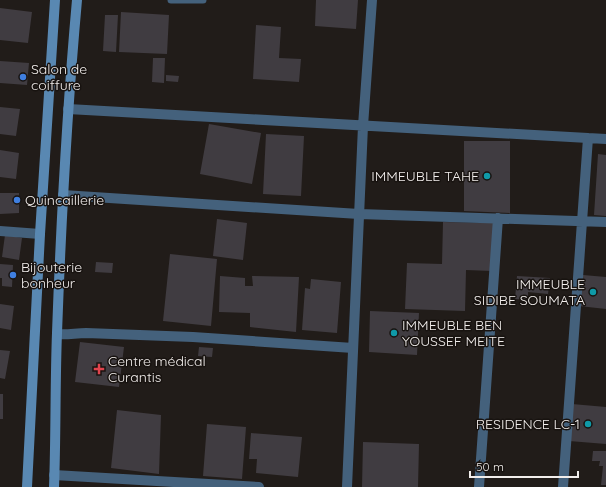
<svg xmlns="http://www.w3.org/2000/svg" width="606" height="487" font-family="Quicksand,sans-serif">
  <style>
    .building { fill: #403c41 }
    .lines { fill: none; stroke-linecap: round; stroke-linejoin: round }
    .lane { stroke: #44617c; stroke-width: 7 }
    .street { stroke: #44617c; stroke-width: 10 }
    .secondary { stroke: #5988b2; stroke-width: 10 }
    .shop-dot { fill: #3f7fe0; stroke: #181310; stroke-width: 1.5 }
    .culture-dot { fill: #0f9aa8; stroke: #181310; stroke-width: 1.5 }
    .health-dot { fill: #e0444e; stroke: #181310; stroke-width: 1.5 }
    .labels { text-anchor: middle; stroke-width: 3; stroke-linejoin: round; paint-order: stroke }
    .poi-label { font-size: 14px; fill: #f2eeec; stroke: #181310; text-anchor: start }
  </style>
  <rect width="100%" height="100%" fill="#211c19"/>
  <path class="building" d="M316,0H358L356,29L315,26Z
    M0,8L32,12L28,43L0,40Z
    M121,12L169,15L167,54L119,52Z
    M105,15H118L116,52L103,51Z
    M256,25L281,27L279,58L301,59L299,82L253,79Z
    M153,58H165L164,83L152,82Z
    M0,61L29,63L27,85L0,83Z
    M166,75L179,76L178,82L166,81Z
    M0,107L20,109L16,136L0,134Z
    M209,124L261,133L252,184L200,174Z
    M266,134L304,136L301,196L263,194Z
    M464,141H510V213L464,211Z
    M0,150L19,153L16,179L0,177Z
    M598,154L606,155V216L594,215Z
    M0,193H19V213L0,214Z
    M217,219L247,223L243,260L213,256Z
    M443,222L494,223L492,271L466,270L465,311L405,309L407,263L442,264Z
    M5,235L22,238L19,260L2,257Z
    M170,254L217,259L211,326L163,321Z
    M96,262L113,263L112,273L95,272Z
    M0,264L13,265L12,287L2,286V278H0Z
    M583,275L606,277V309L579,306Z
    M220,276L245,278V286H253L252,276L299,277L296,332L250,327V313L219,312Z
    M517,276L550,278L548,294L528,292V300L515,299Z
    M311,279L341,282L337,333L302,330L305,288L310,289Z
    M0,304L14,306L11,330L0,328Z
    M370,311L419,313L417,355L369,352Z
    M80,342L124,347L119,387L75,382Z
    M199,347L213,348L212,357L198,356Z
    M0,350L10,351L5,379L0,378Z
    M0,394H3V419H0Z
    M572,404L606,407V444L569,441Z
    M117,410L161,415L159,474L111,468Z
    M207,424L246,427L242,479L203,476Z
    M251,433L302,437L298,477L256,473L257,459H249Z
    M363,442L419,444L418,487H362Z
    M593,451H606V485H601L603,466H599L600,461H592Z"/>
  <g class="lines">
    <path class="lane" d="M171,0H203"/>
    <path class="street" d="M68,109L606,139
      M63,195L359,214L606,222
      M0,231L40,234
      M57,334C67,335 76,333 86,333L193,337L353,348
      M54,475L259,487
      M347,487L363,126L372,0
      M479,487L498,218
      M563,487L588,138"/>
    <path class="secondary" d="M27,487L40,234L55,0
      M54,487C56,436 55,384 57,333C61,222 67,111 77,0"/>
  </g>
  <g class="shop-dot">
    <circle cx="23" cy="77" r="4"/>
    <circle cx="17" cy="200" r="4"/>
    <circle cx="13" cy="275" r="4"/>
  </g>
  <g class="culture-dot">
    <circle cx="487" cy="176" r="4"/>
    <circle cx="593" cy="292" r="4"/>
    <circle cx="394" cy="333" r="4"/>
    <circle cx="588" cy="424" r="4"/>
  </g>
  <path class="health-dot" d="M97 363h4v4h4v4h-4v4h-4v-4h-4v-4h4z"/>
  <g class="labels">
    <g class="poi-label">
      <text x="31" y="74">Salon de<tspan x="31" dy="16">coiffure</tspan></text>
      <text x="479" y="181" text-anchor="end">IMMEUBLE TAHE</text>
      <text x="25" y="205">Quincaillerie</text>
      <text x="21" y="272">Bijouterie<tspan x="21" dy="16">bonheur</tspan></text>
      <text x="585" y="289" text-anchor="end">IMMEUBLE<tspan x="585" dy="16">SIDIBE SOUMATA</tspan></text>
      <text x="402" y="330">IMMEUBLE BEN<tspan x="402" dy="16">YOUSSEF MEITE</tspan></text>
      <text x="108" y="366">Centre médical<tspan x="108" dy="16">Curantis</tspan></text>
      <text x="580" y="429" text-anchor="end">RESIDENCE LC-1</text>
    </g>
  </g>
  <path d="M470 471v6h108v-6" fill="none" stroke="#f2eeec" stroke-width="2"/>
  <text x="476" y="471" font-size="12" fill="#f2eeec" stroke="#181310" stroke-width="3" paint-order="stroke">50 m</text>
</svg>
